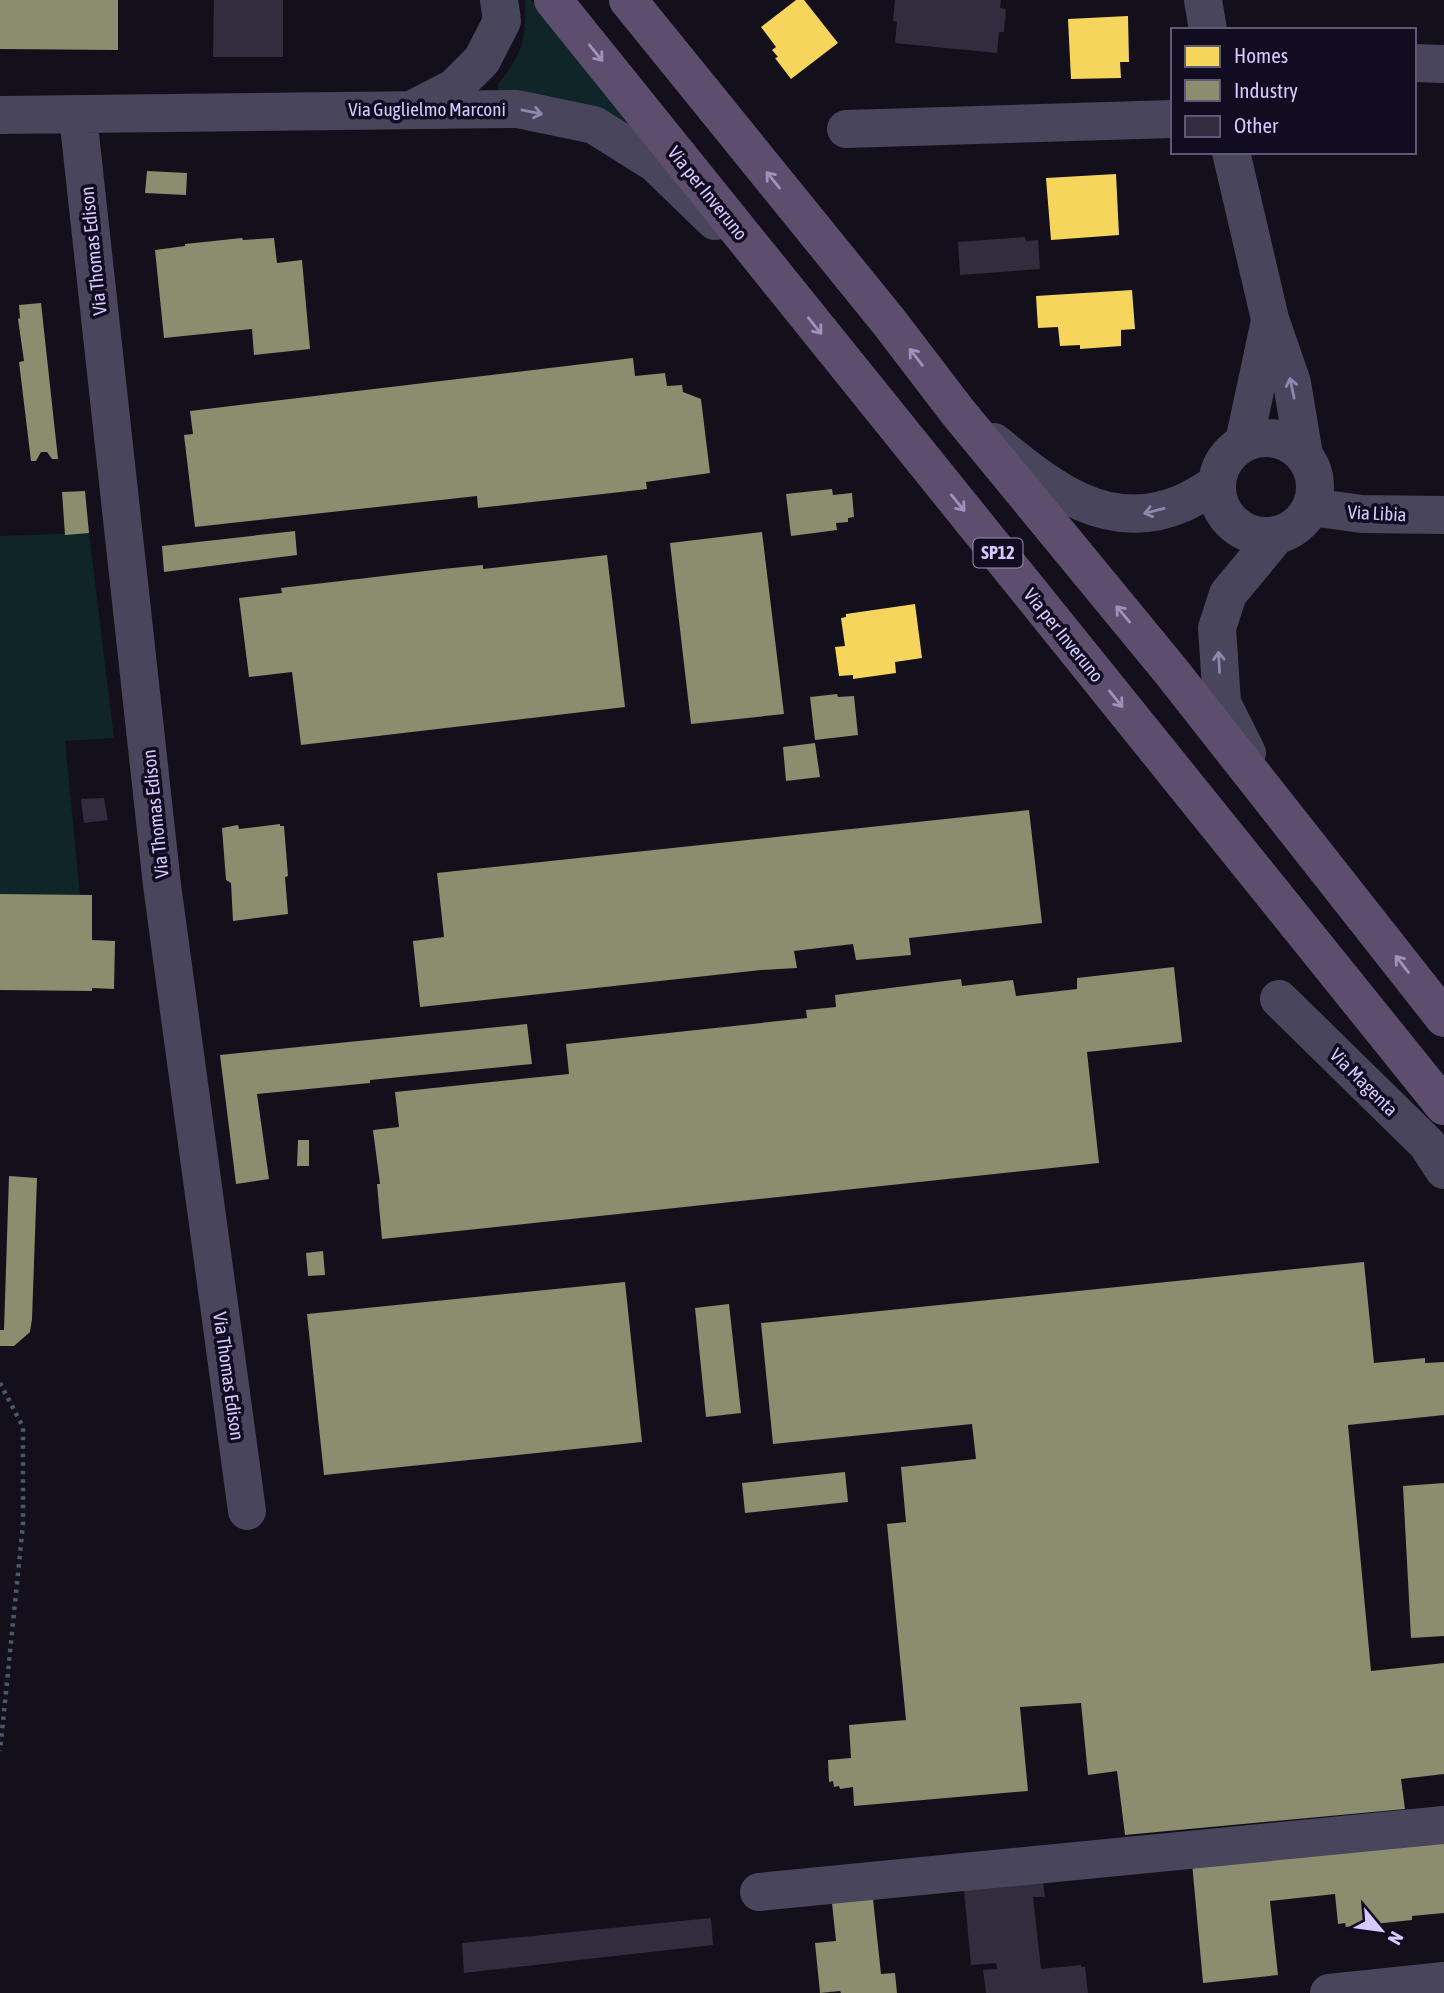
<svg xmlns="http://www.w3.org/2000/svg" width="1444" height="1993" font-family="'Asap Condensed',sans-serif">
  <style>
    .green { fill: #102527 }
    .homes { fill: #f6d55c }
    .industry { fill: #8c8c6e }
    .building { fill: #312d3e }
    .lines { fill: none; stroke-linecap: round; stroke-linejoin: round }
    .path { stroke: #4b5868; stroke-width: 4.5; stroke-dasharray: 3.5 5; stroke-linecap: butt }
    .minor { stroke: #48455c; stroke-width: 38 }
    .major { stroke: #5d4e6d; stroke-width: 38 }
    .oneway { stroke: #9f92bd }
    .oneway2 { stroke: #8e88ae }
    .labels { text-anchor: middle; stroke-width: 7; stroke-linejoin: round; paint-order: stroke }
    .shield { fill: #110c1f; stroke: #9a91bc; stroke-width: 2 }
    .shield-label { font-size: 18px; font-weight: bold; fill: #d5caff }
    .street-label { font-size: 19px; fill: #d5caff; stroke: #110c1f }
  </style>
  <rect width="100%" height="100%" fill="#13101b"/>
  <path class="green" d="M525,0H531L633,123V127L498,90V84C522,55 527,38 525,0Z
    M89,533L114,738L65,741L80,895L0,894V536Z"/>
  <path class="homes" d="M796,0H804L838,43L791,79L775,58L778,57L772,50L776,47L761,27Z
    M1128,16L1129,62H1120L1121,78L1071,79L1068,19Z
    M1116,174L1119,235L1051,240L1046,178Z
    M1132,290L1135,329L1121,330V346L1080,349V345L1060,346L1058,327L1038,328L1036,296Z
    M915,604L922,658L895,662L896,673L853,679V675L839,676L835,647L845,646L841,618L846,617V614Z"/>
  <path class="industry" d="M0,0H118V50L0,49Z
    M147,171L187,173L186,195L145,193Z
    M242,238L243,240L274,238L277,263L302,260L310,349L254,355L252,329L164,338L155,250L185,246V244Z
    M41,303L58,459H52L47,452H41L36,461H31L19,362L24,361L18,319L20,318L19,305Z
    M633,358L635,376L665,373L667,386L682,385L683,392L701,399L710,473L646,482L647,489L478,508L477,496L195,527L184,435L193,434L190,411Z
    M832,489L833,495L852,493L854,517L848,518V522L836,523L837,530L791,536L786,494Z
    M85,491L89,533L65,535L62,492Z
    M295,531L297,555L164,572L162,546Z
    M762,532L784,714L691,724L670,543Z
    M607,555L625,707L301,745L292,672L249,677L239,598L282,593L281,588L443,569L483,565V569Z
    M837,694L838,697L854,696L858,735L815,740L810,697Z
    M815,743L820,777L786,781L783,747Z
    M1029,810L1042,923L909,938L911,955L856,960L853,944L794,951L797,968L761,970L420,1007L413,941L444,937L437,873Z
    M280,824V826H284L288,876L285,877L288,914L233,921L231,883L226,880L222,828L238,825L239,829Z
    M0,894L92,895V940L115,941L114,989L92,988V991L0,990Z
    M1174,967L1182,1042L1087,1052L1099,1163L382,1239L377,1184H380L373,1130L399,1127L395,1092L569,1074L566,1044L807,1018L806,1010L836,1007L835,995L961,979L962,986L1013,980L1016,996L1077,989V978Z
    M527,1024L532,1064L370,1080V1083L257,1094L269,1179L236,1184L220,1055Z
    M298,1140H309V1166H297Z
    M9,1176L37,1178L32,1319L30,1332L14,1346H0V1330H4Z
    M323,1251L325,1275L308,1276L306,1253Z
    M1364,1262L1374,1363L1425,1358V1363L1444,1362V1415L1348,1425L1371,1671L1444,1663V1774L1401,1779L1405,1809L1125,1835L1117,1771L1088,1775L1081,1703L1020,1707L1028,1791L854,1806L853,1787L840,1789L839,1786L834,1787L833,1781L829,1782L828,1760L851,1758L849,1725L906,1720L887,1524L906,1522L901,1467L976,1459L972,1424L773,1444L761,1323Z
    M625,1282L642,1442L324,1475L307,1314Z
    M729,1304L741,1413L706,1417L695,1308Z
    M845,1472L848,1502L745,1513L742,1483Z
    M1444,1483V1636L1411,1638L1403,1486Z
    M1444,1837V1913L1412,1916V1920L1346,1927L1345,1923L1338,1924L1335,1894L1270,1901L1278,1975L1203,1983L1192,1863Z
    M873,1899L881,1974L895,1973L897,1993H841L840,1991L820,1993L815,1943L836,1941L832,1903Z"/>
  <path class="building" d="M214,0H283V57H213Z
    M895,0H1001L1000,8L1006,9L1004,32H999L997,53L895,43L897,22L893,21Z
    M1025,237L1026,241L1038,240L1040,269L960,275L958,242Z
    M104,798L108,820L84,823L81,799Z
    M1043,1882L1045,1897H1033L1041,1969L1081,1965V1967H1085L1088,1993H986L983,1970L997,1969L996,1963L971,1965L964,1890Z
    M711,1918L713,1945L464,1973L462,1943Z"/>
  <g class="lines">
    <path class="path" d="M0,1383L23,1427V1524L0,1751"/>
    <path class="minor" d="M1203,0L1208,30
      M1414,63L1444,64
      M417,107L454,88L482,60L502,21L499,0
      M0,115L517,109L594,125L656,164L715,221
      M78,116L162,885L247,1511
      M846,129L1173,119
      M1231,152L1270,319L1292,383L1304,455
      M1217 487a49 49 0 1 1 98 0a49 49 0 1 1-98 0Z
      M994,442C1049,487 1108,536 1183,503C1195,498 1206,490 1216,484
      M1244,442L1270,321
      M1311,507L1362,514L1444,515
      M1247,753L1222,703L1217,628L1228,594L1276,536
      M1279,999L1427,1144L1444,1170
      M759,1892L1444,1825
      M1329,1993L1444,1981"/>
    <path class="major" d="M553,0L1444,1106
      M628,0L889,322L957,411L1170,670L1444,1018"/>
  </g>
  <defs><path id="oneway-shaft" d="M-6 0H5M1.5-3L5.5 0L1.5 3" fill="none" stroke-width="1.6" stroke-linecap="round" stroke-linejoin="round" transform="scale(1.75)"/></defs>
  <g class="oneway">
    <use href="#oneway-shaft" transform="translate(596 53) rotate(51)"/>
    <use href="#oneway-shaft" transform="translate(773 180) rotate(-129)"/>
    <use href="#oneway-shaft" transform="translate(815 326) rotate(51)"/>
    <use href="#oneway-shaft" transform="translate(916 357) rotate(-128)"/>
    <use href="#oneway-shaft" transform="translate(958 503) rotate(51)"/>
    <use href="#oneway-shaft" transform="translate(1123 614) rotate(-130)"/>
    <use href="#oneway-shaft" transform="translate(1116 699) rotate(51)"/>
    <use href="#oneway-shaft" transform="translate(1402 964) rotate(-128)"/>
  </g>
  <g class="oneway2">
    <use href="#oneway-shaft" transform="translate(532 112) rotate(12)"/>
    <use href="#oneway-shaft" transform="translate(1292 388) rotate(-102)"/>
    <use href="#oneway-shaft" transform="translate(1154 511) rotate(166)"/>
    <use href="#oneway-shaft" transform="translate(1219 662) rotate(-93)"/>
  </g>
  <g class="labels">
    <rect class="shield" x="973.5" y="538.5" width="49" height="29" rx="5"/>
    <g class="shield-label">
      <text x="998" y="559">SP12</text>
    </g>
    <g class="street-label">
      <text x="427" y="116">Via Guglielmo Marconi</text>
      <text transform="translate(708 193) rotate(51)" y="7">Via per Inveruno</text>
      <text transform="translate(93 251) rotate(-96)" y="7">Via Thomas Edison</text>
      <text transform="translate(1377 513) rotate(3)" y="7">Via Libia</text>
      <text transform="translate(1064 635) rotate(51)" y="7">Via per Inveruno</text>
      <text transform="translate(155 814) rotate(-96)" y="7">Via Thomas Edison</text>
      <text transform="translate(1364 1082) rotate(45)" y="7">Via Magenta</text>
      <text transform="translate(229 1376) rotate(82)" y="7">Via Thomas Edison</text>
    </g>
  </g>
  <rect x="1171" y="28" width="245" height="126" fill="#110c1f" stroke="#5f5879" stroke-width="2"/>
  <rect x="1185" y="46" width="35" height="21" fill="#f6d55c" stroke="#5f5879" stroke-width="2"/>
  <text x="1234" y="63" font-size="21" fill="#d5caff">Homes</text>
  <rect x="1185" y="80" width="35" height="21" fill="#8c8c6e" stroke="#5f5879" stroke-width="2"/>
  <text x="1234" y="98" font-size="21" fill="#d5caff">Industry</text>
  <rect x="1185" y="116" width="35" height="21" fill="#312d3e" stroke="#5f5879" stroke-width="2"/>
  <text x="1234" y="133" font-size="21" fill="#d5caff">Other</text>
  <g transform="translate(1381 1930) rotate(119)" stroke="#110c1f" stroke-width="5" paint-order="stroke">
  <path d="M0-5L12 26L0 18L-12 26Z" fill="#d5caff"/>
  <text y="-10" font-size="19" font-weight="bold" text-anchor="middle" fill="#d5caff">N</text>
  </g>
</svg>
